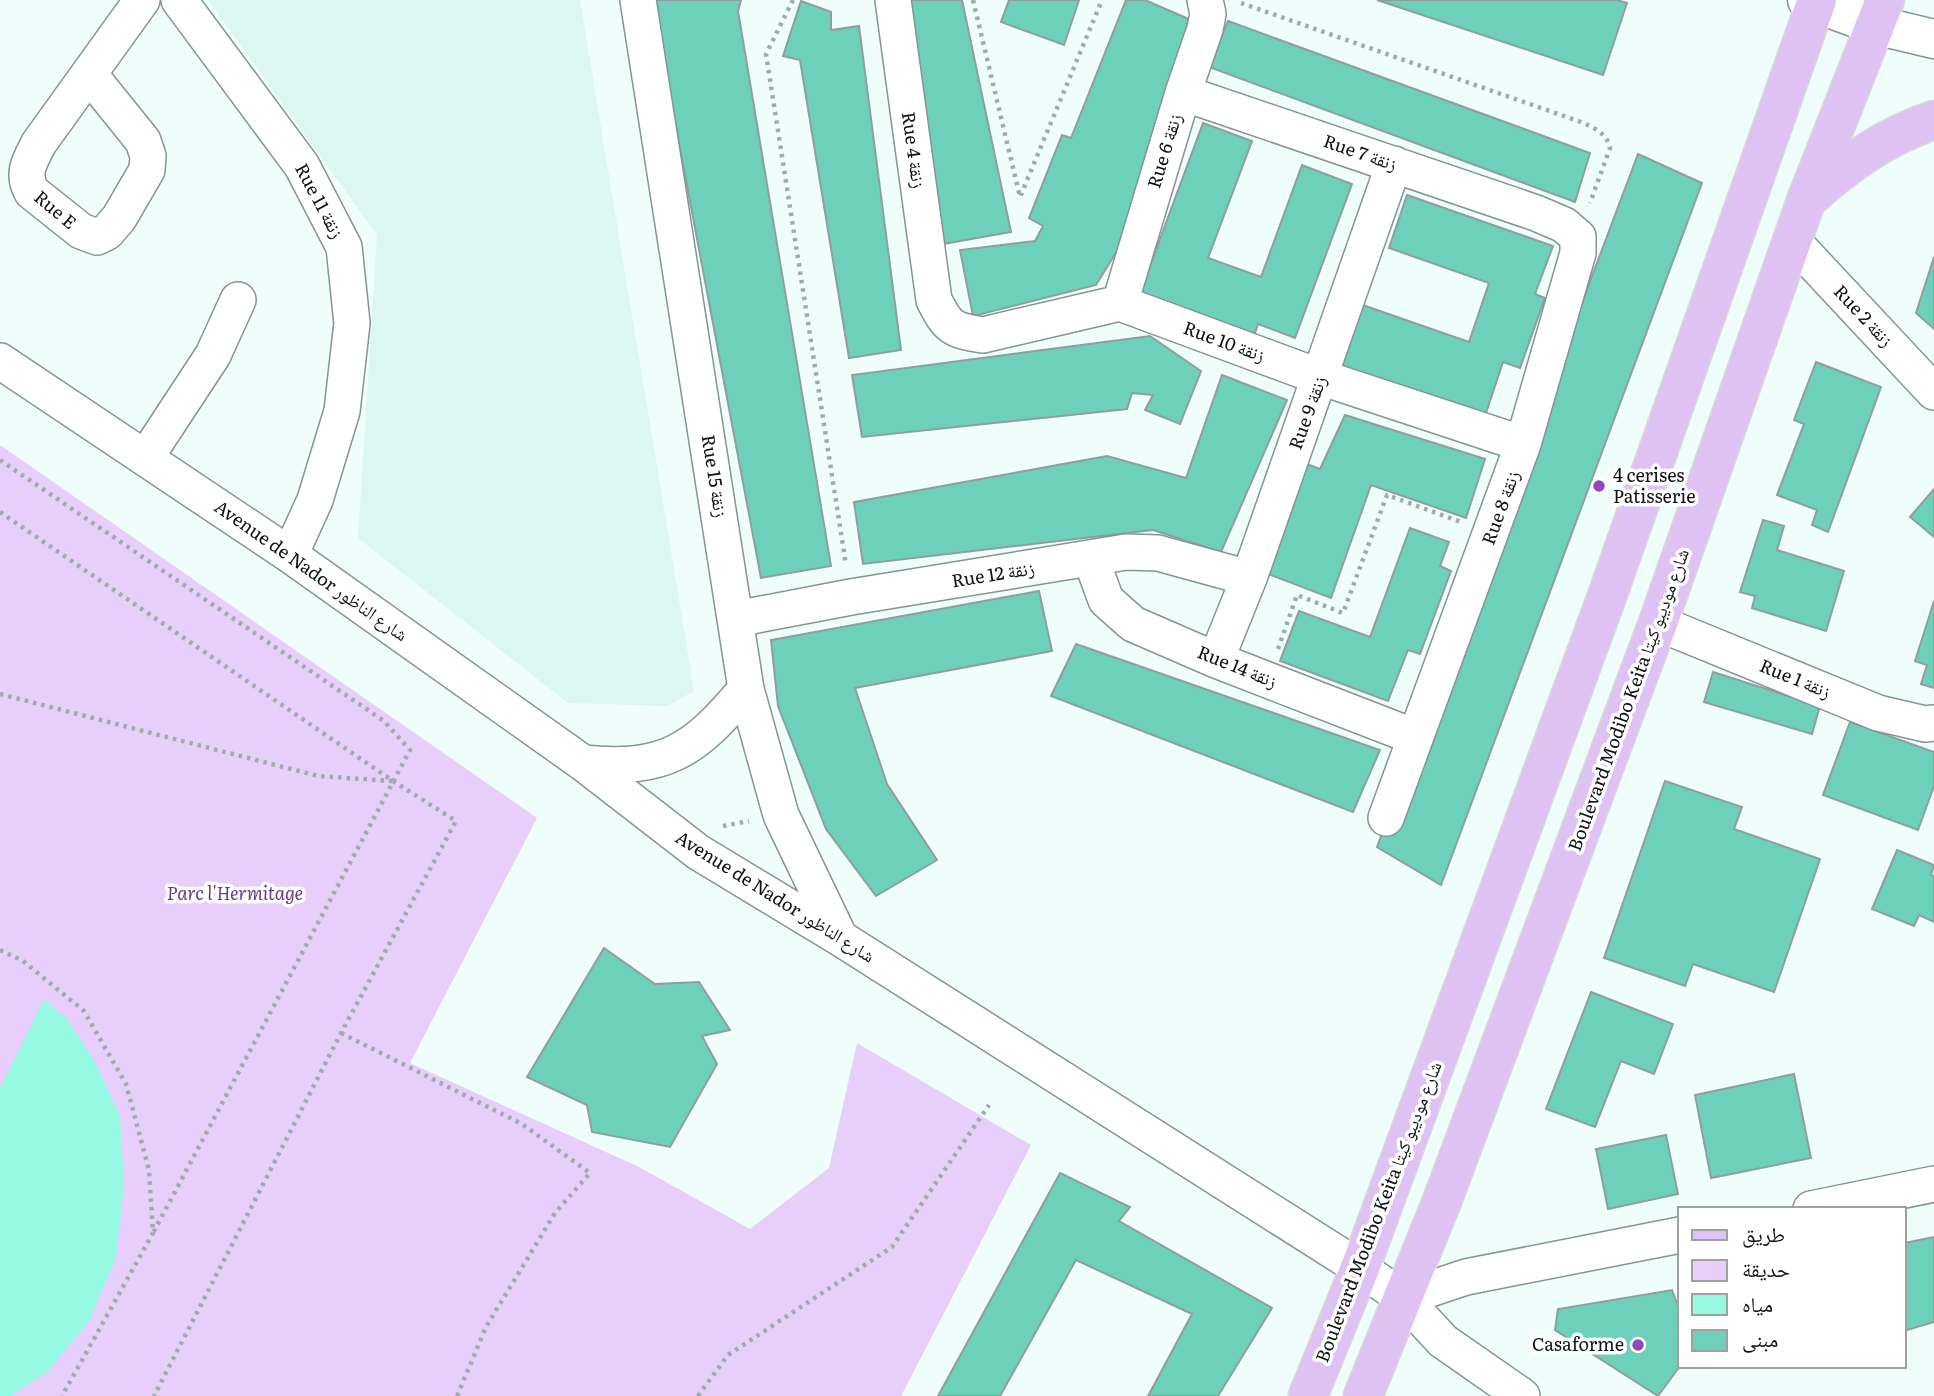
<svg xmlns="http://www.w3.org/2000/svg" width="1934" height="1396" font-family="Literata,'Noto Naskh Arabic',serif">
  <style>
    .built { fill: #dcf7f0 }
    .green { fill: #e7cefb }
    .water { fill: #95f9e3 }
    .building { fill: #6cd0bb; stroke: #8f9f9b; stroke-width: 2 }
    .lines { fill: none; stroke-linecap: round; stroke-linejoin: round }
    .street-casing { stroke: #859591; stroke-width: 38 }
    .secondary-casing { stroke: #859591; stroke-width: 41 }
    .primary-casing { stroke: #d8d9d9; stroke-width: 41 }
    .path { stroke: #a1acaa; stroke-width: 4.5; stroke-dasharray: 3.5 5; stroke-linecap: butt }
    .street { stroke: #fff; stroke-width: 35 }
    .secondary { stroke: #fff; stroke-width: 38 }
    .primary { stroke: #dfc2f4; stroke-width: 38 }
    .poi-dot { fill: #9049bd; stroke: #fff; stroke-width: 2.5 }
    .labels { text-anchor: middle; stroke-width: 7; stroke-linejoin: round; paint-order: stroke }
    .street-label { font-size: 18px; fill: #0d1312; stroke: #fff }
    .poi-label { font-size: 18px; fill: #0d1312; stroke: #fff; text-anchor: start }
    .park-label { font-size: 18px; font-style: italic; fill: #683a87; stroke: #fff }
  </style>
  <rect width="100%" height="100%" fill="#f0fefb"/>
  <path class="built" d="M208,0H580L694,691L667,706L568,703L358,538L377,235Z"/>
  <path class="green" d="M0,445L537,818L410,1063L639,1167L750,1229L829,1168L857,1043L1031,1145L901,1396H0Z"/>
  <path class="water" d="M44,999L67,1019L94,1060L120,1116L124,1185L116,1258L89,1321L48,1371L11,1396H0V1088Z"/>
  <path class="building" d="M652,0H741L738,11L831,566L761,578Z
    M900,0H962L1011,232L943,244Z
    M1009,0H1079L1064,45L1001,22Z
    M1126,0H1145L1189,19L1117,251L1096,285L973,316L960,250L1035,241L1043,226L1029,218L1062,135L1071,138Z
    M1377,0H1617L1627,3L1603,75Z
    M801,1L831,12V30L859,26L901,350L849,358L800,60L783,56Z
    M1228,21L1590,153L1575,202L1209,67Z
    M1203,123L1252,141L1208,258L1261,277L1302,165L1352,184L1295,338L1258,324L1254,336L1140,293Z
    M1638,154L1702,183L1441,885L1377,847Z
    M1407,195L1553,246L1535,294L1545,298L1520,368L1503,362L1484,419L1338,367L1360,304L1469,342L1489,283L1389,248Z
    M1934,257V329L1916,313Z
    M1150,336L1201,371L1180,424L1145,410L1153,395L1132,393L1127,409L862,437L852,375Z
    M1816,362L1881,387L1828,532L1812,525L1817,510L1777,495L1804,424L1794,420Z
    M1222,375L1287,400L1221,552L1153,530L863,564L854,502L1107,456L1186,478Z
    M1345,415L1485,459L1466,518L1371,485L1331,598L1268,574L1307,464L1320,469Z
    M1934,489V537L1910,517Z
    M1763,520L1784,526L1777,550L1844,571L1826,631L1752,608L1755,596L1740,592Z
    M1410,528L1449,542L1440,566L1451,571L1420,654L1408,650L1388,701L1280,661L1299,611L1370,637Z
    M1039,591L1052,651L855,688L887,784L937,860L876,896L826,829L778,706L771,640Z
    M1934,601V688L1921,684L1927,665L1915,661Z
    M1076,644L1380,750L1353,812L1051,696Z
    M1713,672L1820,706L1812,734L1704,702Z
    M1850,722L1934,752V786L1918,830L1823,795Z
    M1665,781L1742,807L1734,829L1820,859L1774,992L1693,964L1685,986L1604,958Z
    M1897,850L1934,865L1931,875L1934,876V922L1919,915L1914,926L1872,909Z
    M604,948L655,984L699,982L730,1030L702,1036L717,1064L670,1147L592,1132L587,1105L527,1077Z
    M1591,992L1673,1024L1654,1074L1621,1061L1595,1127L1546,1109Z
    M1794,1074L1811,1158L1711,1178L1695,1095Z
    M1666,1135L1678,1194L1608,1209L1596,1149Z
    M1060,1173L1130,1207L1119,1221L1272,1308L1218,1396H1148L1192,1314L1076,1260L1000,1396H938Z
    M1934,1237V1322L1904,1331V1243Z
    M1672,1290L1680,1312V1366L1658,1396L1555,1330L1558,1309Z"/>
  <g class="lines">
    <defs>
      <path id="street" d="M179,0L302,166L344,247L352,323L342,411L315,500L290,555
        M638,0L746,689L781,815L840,938
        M893,0L934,300C948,328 952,330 983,335L1120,303L1320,377L1523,444
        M89,74L143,141L148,156L147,170L119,218L107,232L97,237L81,231L32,192C21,174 30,160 39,143L142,0
        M1183,93L1536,213L1564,225L1578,237V253L1523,444L1386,818
        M1792,240L1934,392
        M1120,303L1183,93L1205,29L1208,14L1205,0
        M0,361L290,555L583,763L698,852L840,938L1360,1268L1403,1298L1443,1341L1522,1396
        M146,457L213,355L238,300
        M1091,559L1106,600L1133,624L1216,660L1415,737
        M736,619L851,597L1126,552L1158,553L1249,578
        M1658,623L1878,713L1925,724L1934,723
        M1216,660L1249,578L1394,164
        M583,763C666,771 694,751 746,689
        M1811,1209L1934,1184
        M1403,1298L1466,1277L1680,1235"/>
      <path id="secondary" d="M1807,0L1875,25L1934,39"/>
      <path id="primary" d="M1810,197C1848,163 1886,136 1934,120
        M1308,1396L1360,1268L1606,599L1817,0
        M1363,1396L1442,1201L1658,623L1806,201L1885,0"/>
    </defs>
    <use href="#street" class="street-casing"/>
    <use href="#secondary" class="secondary-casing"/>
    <use href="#primary" class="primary-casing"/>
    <path class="path" d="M793,0L766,54L846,565
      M973,0L1020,197L1102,0
      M1241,3L1581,122C1594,128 1607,133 1610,148L1590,203
      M0,460L384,721L410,750L153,1233
      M0,512L393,781L456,821L341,1033L154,1396
      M1278,649L1297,595L1343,613L1387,495L1461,522
      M0,694L318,776L392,781
      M723,826L749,821
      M0,950L23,961L84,1011L126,1084L149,1170L153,1233L62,1396
      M341,1033L522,1124L590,1173L555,1213L486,1327L457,1396
      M698,1396L728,1355L892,1247L989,1105"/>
    <use href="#street" class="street"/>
    <use href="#secondary" class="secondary"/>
    <use href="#primary" class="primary"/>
  </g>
  <g class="poi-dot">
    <circle cx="1599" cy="486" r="7"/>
    <circle cx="1638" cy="1345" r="7"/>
  </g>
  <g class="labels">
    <g class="street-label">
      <text transform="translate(913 150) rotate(82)" y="6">Rue 4 زنقة</text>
      <text transform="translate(1165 151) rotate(-73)" y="6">Rue 6 زنقة</text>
      <text transform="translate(1360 153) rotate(19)" y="6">Rue 7 زنقة</text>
      <text transform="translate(319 201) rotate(62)" y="6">Rue 11 زنقة</text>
      <text transform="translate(55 210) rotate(40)" y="6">Rue E</text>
      <text transform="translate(1863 316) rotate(47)" y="6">Rue 2 زنقة</text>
      <text transform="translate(1224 342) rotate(20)" y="6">Rue 10 زنقة</text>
      <text transform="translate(1308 413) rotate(-70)" y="6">Rue 9 زنقة</text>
      <text transform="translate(714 476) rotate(81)" y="6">Rue 15 زنقة</text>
      <text transform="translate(1501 508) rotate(-70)" y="6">Rue 8 زنقة</text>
      <text transform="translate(311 571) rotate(35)" y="6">Avenue de Nador شارع الناظور</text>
      <text transform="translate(993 575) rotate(-9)" y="6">Rue 12 زنقة</text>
      <text transform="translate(1237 667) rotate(22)" y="6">Rue 14 زنقة</text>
      <text transform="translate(1795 679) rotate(22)" y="6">Rue 1 زنقة</text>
      <text transform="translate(1629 700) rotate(-70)" y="6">Boulevard Modibo Keita شارع موديبو كيتا</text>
      <text transform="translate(775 897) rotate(32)" y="6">Avenue de Nador شارع الناظور</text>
      <text transform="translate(1379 1212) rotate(-69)" y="6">Boulevard Modibo Keita شارع موديبو كيتا</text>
    </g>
    <g class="poi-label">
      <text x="1613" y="482">4 cerises<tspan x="1613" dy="21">Patisserie</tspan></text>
      <text x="1624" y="1351" text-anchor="end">Casaforme</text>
    </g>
    <g class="park-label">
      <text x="235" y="900">Parc l'Hermitage</text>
    </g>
  </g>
  <rect x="1678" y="1207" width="228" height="161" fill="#ffffff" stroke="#9ea1a0" stroke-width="2"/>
  <rect x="1692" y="1230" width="35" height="10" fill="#dfc2f4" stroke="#9ea1a0" stroke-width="2"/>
  <text x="1742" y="1242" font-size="21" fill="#0d1312">طريق</text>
  <rect x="1692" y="1260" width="35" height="21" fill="#e7cefb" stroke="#9ea1a0" stroke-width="2"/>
  <text x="1742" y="1277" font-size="21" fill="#0d1312">حديقة</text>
  <rect x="1692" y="1294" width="35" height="21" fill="#95f9e3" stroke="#9ea1a0" stroke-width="2"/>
  <text x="1742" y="1312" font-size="21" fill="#0d1312">مياه</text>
  <rect x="1692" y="1330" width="35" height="21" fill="#6cd0bb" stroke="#9ea1a0" stroke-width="2"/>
  <text x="1742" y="1347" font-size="21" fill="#0d1312">مبنى</text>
</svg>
